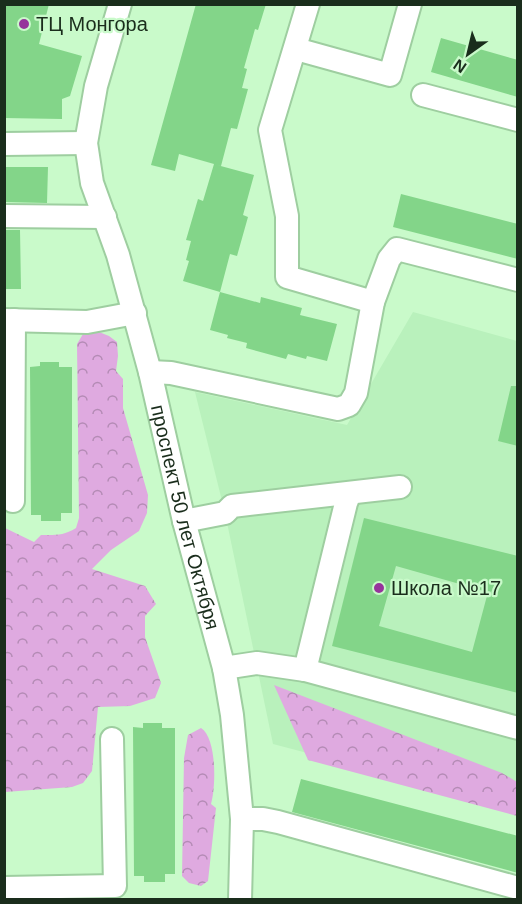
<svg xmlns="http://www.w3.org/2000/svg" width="522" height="904" font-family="Helvetica,sans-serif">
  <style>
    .built { fill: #b9f1bc }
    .forest { fill: url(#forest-crowns) }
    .building { fill: #83d589; fill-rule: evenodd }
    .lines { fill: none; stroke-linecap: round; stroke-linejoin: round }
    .minor-casing { stroke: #9ecea0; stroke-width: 26 }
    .minor { stroke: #fff; stroke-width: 22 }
    .poi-dot { fill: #96349b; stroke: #c9faca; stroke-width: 2 }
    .labels { text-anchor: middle; stroke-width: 4.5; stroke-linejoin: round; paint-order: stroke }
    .poi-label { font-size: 20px; fill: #1a2d1c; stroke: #c9faca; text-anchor: start }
    .street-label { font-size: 20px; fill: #1a2d1c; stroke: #c9faca }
  </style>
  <defs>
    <pattern id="forest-crowns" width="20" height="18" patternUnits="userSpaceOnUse" patternTransform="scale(1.5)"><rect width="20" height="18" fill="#dfaae0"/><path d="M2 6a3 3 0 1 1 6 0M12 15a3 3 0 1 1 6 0" fill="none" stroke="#b48bb5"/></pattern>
  </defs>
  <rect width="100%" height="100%" fill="#c9faca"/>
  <path class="built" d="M413,312L517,341V808L273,744L225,513L195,392L347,425Z"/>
  <path class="forest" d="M99,332L109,336L117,342L118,356L116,371L123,379V408L148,495L147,513L139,531L111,550L92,569L145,586L156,604L145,616V637L161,683L155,698L130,706L98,707L92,771L83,783L72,787L5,792V528L34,542L41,535C55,535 63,536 76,528L79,518L77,344L83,334Z
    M274,685L502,773L517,782V816L308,760Z
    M201,728C217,738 216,787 211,804L216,808L208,881L201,886L189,883L182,876L184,758L188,735Z"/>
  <path class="building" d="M4,4H49L39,44L82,56L70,96L62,99V119L4,118Z
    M196,4H266L258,30L255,29L244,68L247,69L242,88L248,89L237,129L231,128L221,166L217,165L254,175L243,215L248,217L237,256L230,254L220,292L183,281L189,261L186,260L191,241L186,240L198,199L203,201L214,164L179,154L175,171L151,165Z
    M441,38L518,60V97L431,72Z
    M4,167H48L47,203L4,202Z
    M401,194L518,224V259L393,227Z
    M4,230H20L21,289H4Z
    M220,292L260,303L261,297L302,308L300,315L337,324L327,361L307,356L306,359L288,354L286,359L246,348L247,343L227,338L228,335L210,330Z
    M40,362H59V367H72V513H61V521H41V515H31L30,367L40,366Z
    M511,386H518V446L498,441Z
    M364,518L518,556V693L332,646ZM396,566L488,592L472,652L379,626Z
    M143,723H162V728H175V874H165V882H144V876H134L133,727L143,728Z
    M301,779L518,836V873L292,812Z"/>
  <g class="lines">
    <defs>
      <g id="minor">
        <path id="s1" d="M120,4L96,86L86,143L92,183L118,255L150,372L184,521L224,668L232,715L242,819L240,900"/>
        <path d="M296,49L390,75L410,4"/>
        <path d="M423,95L518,120"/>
        <path d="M4,144L86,143"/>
        <path d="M4,216L105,217"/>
        <path d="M373,302L389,259L397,249L518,280"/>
        <path d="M4,320L87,322L135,313"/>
        <path d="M150,372L171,373L338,409L349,405L356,393L373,302L287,277V216L270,130L308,4"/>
        <path d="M13,501L14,320"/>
        <path d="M184,521L225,513L232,506L400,487"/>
        <path d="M224,668L257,663L305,670L518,728"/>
        <path d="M305,670L346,503L350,493"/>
        <path d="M242,819H263L278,822L518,888"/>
        <path d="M4,888L115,886L112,739"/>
      </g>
    </defs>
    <use href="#minor" class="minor-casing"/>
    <use href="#minor" class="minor"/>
  </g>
  <g class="poi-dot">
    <circle cx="24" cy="24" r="6"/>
    <circle cx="379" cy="588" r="6"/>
  </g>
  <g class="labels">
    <g class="poi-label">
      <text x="36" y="31">ТЦ Монгора</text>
      <text x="391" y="595">Школа №17</text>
    </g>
    <g class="street-label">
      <text dy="7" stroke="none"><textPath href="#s1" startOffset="531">проспект 50 лет Октября</textPath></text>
    </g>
  </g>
  <rect width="522" height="904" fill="none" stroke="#1a2d1c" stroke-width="12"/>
  <g transform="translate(468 54) rotate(214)" stroke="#c9faca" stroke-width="4.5" paint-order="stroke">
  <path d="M0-4.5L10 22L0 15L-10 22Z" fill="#1a2d1c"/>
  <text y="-9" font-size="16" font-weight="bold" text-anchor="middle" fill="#1a2d1c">N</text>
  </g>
</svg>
